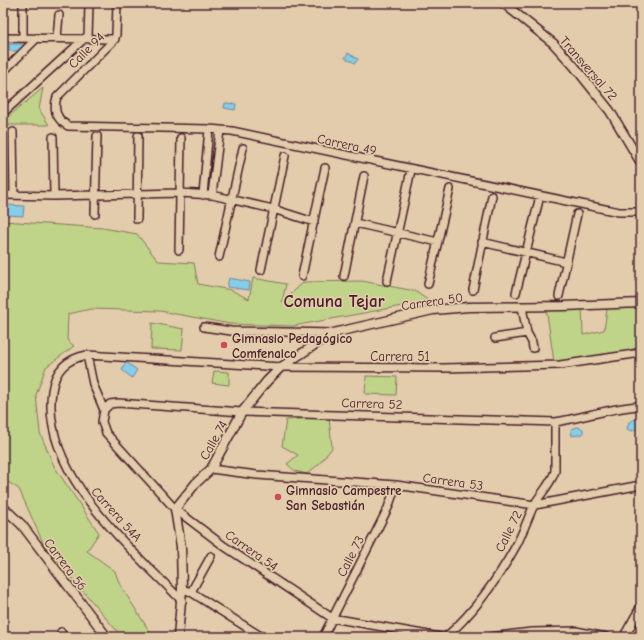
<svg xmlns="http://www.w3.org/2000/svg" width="644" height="640" font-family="'Comic Neue',sans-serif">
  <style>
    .green { fill: #bfd389; stroke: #84795a }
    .water { fill: #86cde7; stroke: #6e879c }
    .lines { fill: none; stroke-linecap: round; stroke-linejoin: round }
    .minor-casing { stroke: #4a1f2b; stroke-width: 10 }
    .tertiary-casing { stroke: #4a1f2b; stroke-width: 11 }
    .minor { stroke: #e2ccab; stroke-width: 7 }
    .tertiary { stroke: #e2ccab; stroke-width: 8 }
    .poi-dot { fill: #d1495b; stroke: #e2ccab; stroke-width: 1.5 }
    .labels { text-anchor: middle; stroke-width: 3.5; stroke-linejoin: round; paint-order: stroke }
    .street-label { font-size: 13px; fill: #4a1f2b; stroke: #e2ccab }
    .poi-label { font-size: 13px; font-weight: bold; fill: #4a1f2b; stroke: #e2ccab; text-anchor: start }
    .district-label { font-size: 17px; font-weight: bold; fill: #4a1f2b; stroke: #e2ccab }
  </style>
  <rect width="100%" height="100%" fill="#e2ccab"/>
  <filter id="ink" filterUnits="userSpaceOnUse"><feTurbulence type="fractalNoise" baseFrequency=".025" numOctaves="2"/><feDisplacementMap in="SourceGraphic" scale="8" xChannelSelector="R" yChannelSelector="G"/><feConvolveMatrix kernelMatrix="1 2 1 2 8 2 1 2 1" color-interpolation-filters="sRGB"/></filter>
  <g filter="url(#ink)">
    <path class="green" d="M43,88L39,109L49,125H3V121Z
      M3,221L103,228L137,234L158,261L194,263L198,284L231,290L249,299L253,278L286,284L282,302L304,282L362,281L415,291L429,301L293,326L230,324L160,311L91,309L68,314L67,340L74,346L46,367L36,395L40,433L54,466L99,533L87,551L115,571L119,583L153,637H122L44,545L19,489L3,479Z
      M641,301V346L618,354L554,362L546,307L582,306L583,335L604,330L608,302Z
      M152,323L184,329L182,350L151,349Z
      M214,371L229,372V385L212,383Z
      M366,376L397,377L396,395L365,394Z
      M329,417L332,448L319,464L307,474L295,471L287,464L298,455L282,446L286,420Z"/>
    <path class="water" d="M9,44H27L20,51H9Z
      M348,53L358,59L355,63L345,58Z
      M225,103L236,104L235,110L224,108Z
      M7,205L24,206L23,216L6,215Z
      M229,278L250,282L249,290L227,287Z
      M126,362L137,370L132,378L122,370Z
      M636,419H641V428L631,431L627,429L629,422Z
      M578,427L583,429V434L572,436L571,429Z"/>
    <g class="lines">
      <defs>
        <path id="minor" d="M117,3L116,35L114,40L57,97C53,109 56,119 68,126L209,129L232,131L619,212H641
          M3,38L115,39
          M23,38V3
          M57,38L59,15
          M88,38L89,5
          M3,72L37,38
          M3,113L85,38
          M13,132L14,195
          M53,137L54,196
          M3,195L54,196L180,193L212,195L273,209L314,222
          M203,195L209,129
          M212,195L220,130
          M95,214L97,136
          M137,219L138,136
          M355,223L438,242
          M482,242L566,262
          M179,250L181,138
          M219,257L243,148
          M261,270L285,156
          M302,276L325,168
          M344,276L364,176
          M387,281L411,170
          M428,284L450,189
          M473,290L492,196
          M516,293L540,196
          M559,296L577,214
          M522,307L527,333L532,342L533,348
          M204,327L231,331L333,333
          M495,338L527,333
          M87,355L93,384L104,410
          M104,410L110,404L118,403L242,412L555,422C584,418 611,407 641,406
          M104,410L102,422L106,433L175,509L224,546L332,618L440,637
          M211,469L257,475L396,485L535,505L641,485
          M182,589L191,592L262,637
          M191,592L211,556
          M182,601C130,547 40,473 52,391C55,370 66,359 87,355L281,367L444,368L560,365L641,353
          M61,632L64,637
          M323,637L388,508L396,485
          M446,637C475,611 498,579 517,544C523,532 528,518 534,505C541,493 551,484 555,471V422
          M489,637L532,632L576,631L606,637"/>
        <path id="tertiary" d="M503,3L553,43L574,66L610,111L641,163
          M3,507L22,525L107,637
          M178,637L182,589L181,547L175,509L196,483L211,469L242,412L267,381L281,367L333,333L433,310L469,307L564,306L641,303
          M624,637L641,607"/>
      </defs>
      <use href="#minor" class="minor-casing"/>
      <use href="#tertiary" class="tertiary-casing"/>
      <use href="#minor" class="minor"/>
      <use href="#tertiary" class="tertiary"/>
    </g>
  </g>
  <g class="poi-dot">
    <circle cx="224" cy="345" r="4"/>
    <circle cx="278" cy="497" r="4"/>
  </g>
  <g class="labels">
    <g class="street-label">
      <text transform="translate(86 50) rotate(-45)" y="5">Calle 94</text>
      <text transform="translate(589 68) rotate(49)" y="5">Transversal 72</text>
      <text transform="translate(347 144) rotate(12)" y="5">Carrera 49</text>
      <text transform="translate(432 301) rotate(-8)" y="5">Carrera 50</text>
      <text x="400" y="361">Carrera 51</text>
      <text transform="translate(372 403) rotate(2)" y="5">Carrera 52</text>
      <text transform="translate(213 440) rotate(-61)" y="5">Calle 74</text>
      <text transform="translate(453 481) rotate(8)" y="5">Carrera 53</text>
      <text transform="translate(117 514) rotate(48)" y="5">Carrera 54A</text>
      <text transform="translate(508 531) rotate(-64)" y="5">Calle 72</text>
      <text transform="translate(252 550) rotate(35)" y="5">Carrera 54</text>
      <text transform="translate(350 556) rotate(-63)" y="5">Calle 73</text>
      <text transform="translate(66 564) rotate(53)" y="5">Carrera 56</text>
    </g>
    <g class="poi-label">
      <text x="232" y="343">Gimnasio Pedagógico<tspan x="232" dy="15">Comfenalco</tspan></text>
      <text x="286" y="495">Gimnasio Campestre<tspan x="286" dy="15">San Sebastián</tspan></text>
    </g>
    <g class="district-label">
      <text x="334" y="307">Comuna Tejar</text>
    </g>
  </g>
  <rect width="644" height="640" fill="none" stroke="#e2ccab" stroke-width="16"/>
  <rect x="8" y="8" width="628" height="624" fill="none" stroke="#4a1f2b" stroke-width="1.5" filter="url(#ink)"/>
</svg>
